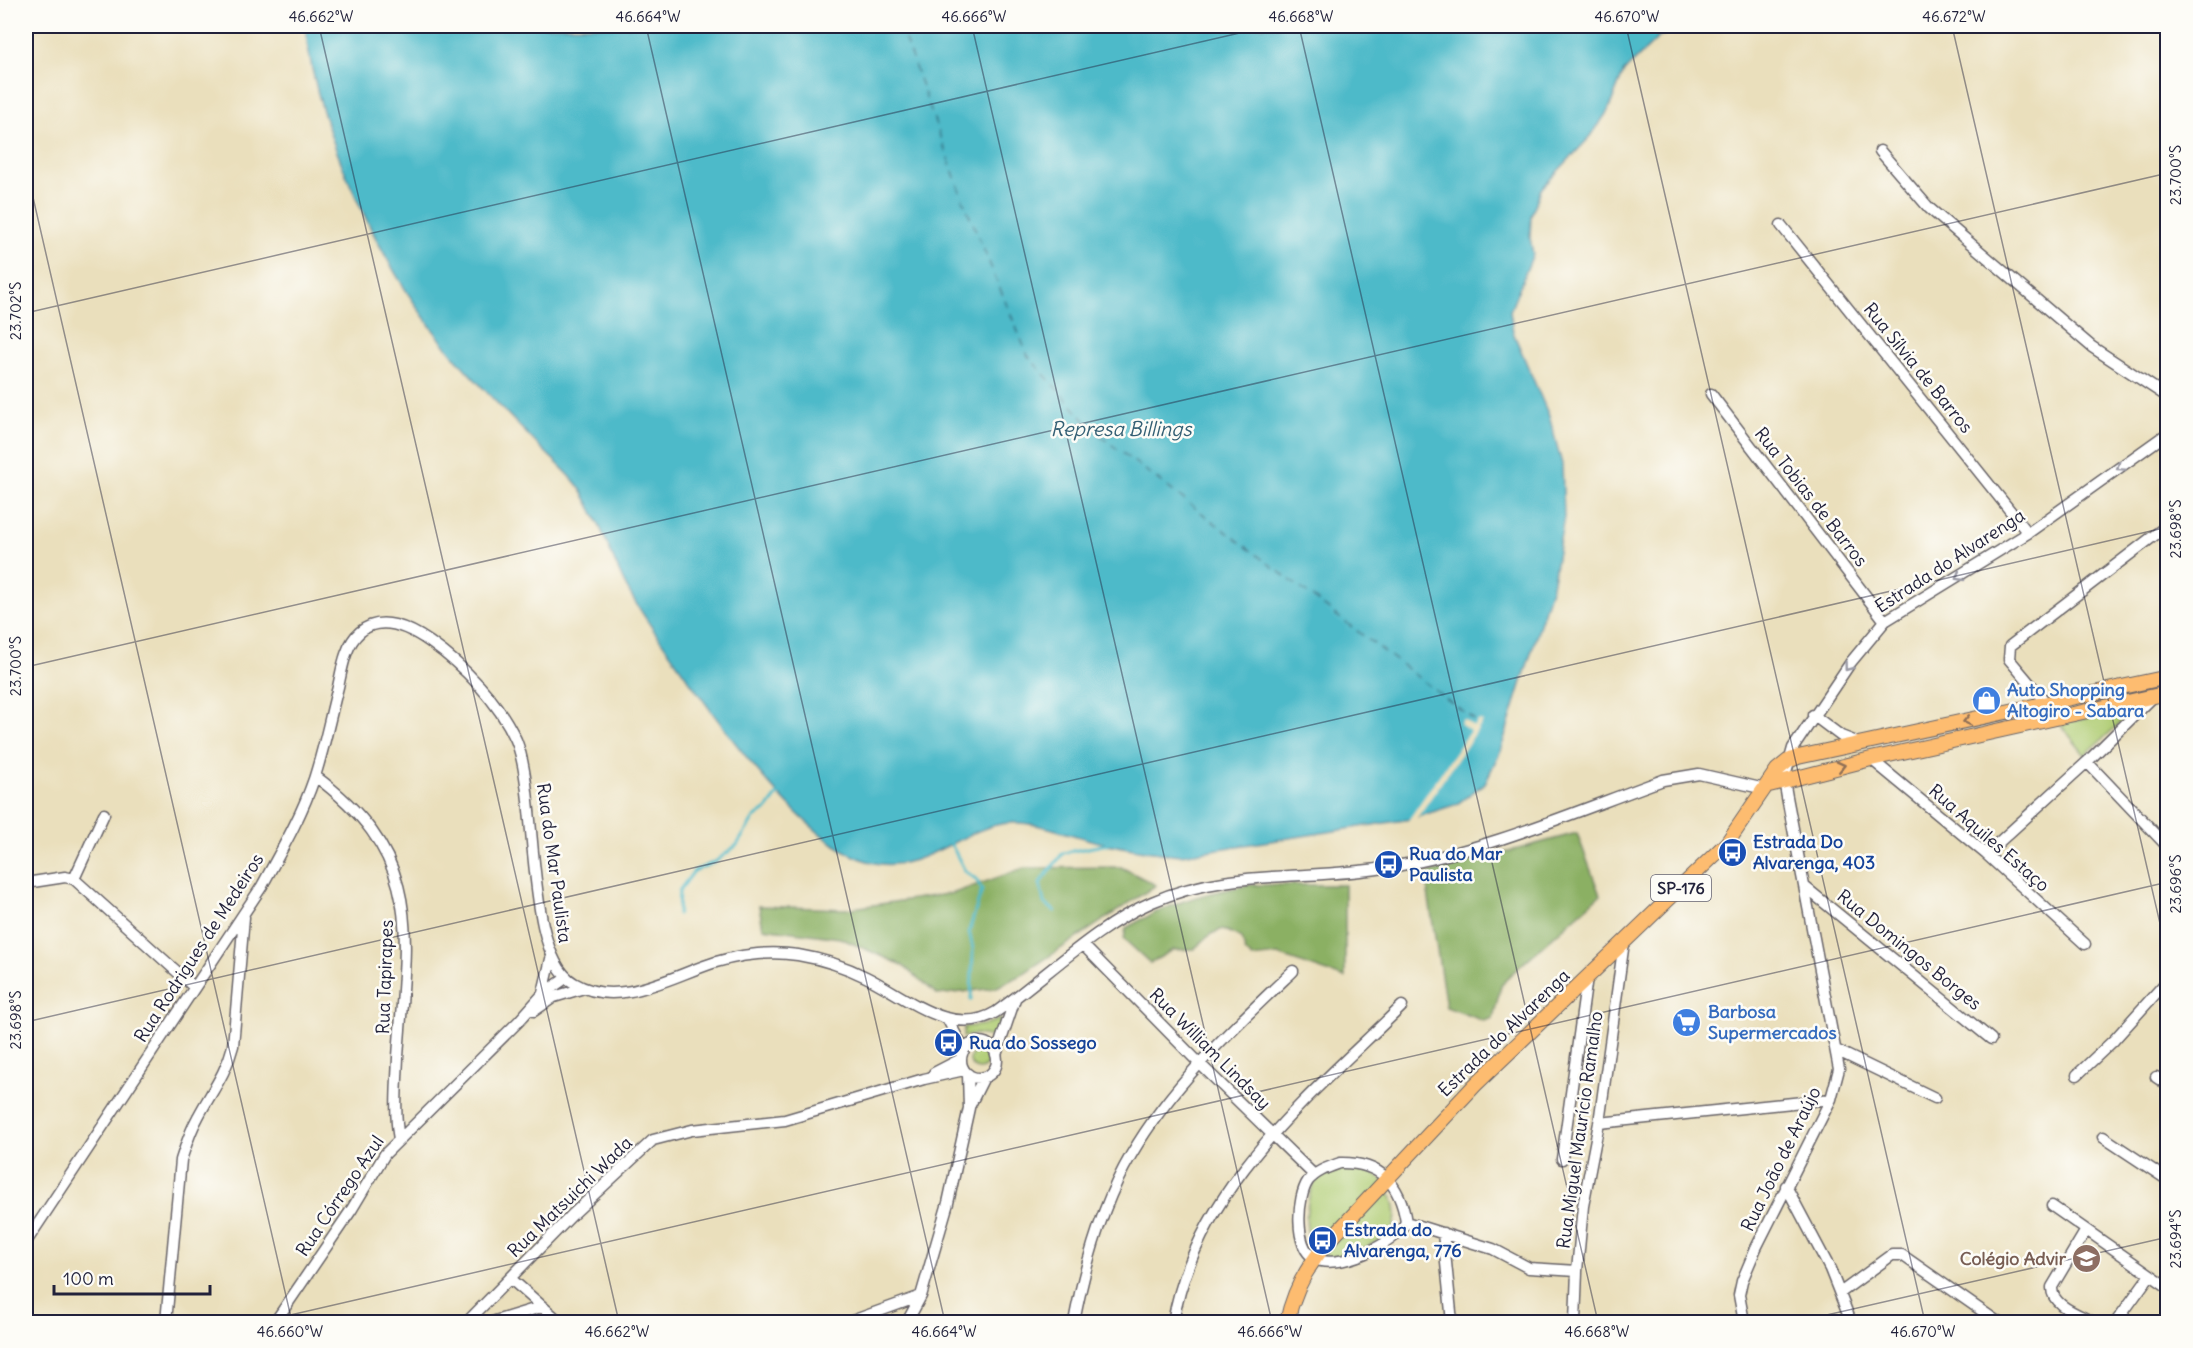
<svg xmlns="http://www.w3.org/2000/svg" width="2193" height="1348" font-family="Delius,sans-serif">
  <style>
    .green { fill: #afcc72; stroke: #687756; stroke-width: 1.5 }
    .forest { fill: #8bb064; stroke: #566950; stroke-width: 1.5 }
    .water { fill: #4dbac9; stroke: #386e82; stroke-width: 1.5 }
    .pier { fill: #eadfbc }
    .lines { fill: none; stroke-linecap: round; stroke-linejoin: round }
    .stream { stroke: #4dbac9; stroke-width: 3 }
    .ferry { stroke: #335f74; stroke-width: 1.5; stroke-dasharray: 8 6; stroke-linecap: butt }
    .minor-casing { stroke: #686468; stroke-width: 13 }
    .major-casing { stroke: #686468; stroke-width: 16 }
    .minor { stroke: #fff; stroke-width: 10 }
    .major { stroke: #fdbc70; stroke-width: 14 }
    .oneway { stroke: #9c9ca7 }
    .oneway2 { stroke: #906f56 }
    .ticks { fill: none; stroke: #22223b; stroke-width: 1.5; stroke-opacity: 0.45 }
    .labels { text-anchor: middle; stroke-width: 5; stroke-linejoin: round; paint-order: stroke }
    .shield { fill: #fdfcf7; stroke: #646373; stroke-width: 1.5 }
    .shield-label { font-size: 16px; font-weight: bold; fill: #22223b }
    .street-label { font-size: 18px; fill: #22223b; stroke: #fdfcf7 }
    .shop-label { font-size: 18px; font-weight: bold; fill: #366cbe; stroke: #fdfcf7; text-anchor: start }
    .transit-label { font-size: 18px; font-weight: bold; fill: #164399; stroke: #fdfcf7; text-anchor: start }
    .education-label { font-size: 18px; font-weight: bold; fill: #785e54; stroke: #fdfcf7; text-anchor: end }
    .water-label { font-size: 20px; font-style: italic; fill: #335f74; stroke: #fdfcf7 }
    .neatline { fill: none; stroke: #22223b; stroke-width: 2 }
    .ticks-label { font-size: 15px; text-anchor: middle; fill: #22223b }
  </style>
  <rect width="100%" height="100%" fill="#fdfcf7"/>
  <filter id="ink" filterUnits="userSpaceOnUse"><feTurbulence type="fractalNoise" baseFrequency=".0167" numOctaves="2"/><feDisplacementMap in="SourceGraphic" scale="12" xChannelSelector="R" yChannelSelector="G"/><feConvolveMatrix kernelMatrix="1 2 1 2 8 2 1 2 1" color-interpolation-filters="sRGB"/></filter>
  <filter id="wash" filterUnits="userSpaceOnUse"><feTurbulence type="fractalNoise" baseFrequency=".008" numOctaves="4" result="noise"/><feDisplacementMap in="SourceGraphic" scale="24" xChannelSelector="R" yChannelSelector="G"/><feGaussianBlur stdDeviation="1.35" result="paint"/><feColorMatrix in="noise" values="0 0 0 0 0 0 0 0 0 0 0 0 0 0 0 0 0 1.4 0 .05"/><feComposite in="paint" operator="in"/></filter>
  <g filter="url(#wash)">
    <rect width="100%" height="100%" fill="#eadfbc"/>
    <path class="green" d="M2139,706L2085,755L2060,724Z
      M1001,1019L994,1037L976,1034L963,1037L964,1027L983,1025Z
      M970 1060a9 9 0 1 1 18 0a9 9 0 1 1-18 0Z
      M1361,1166C1367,1170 1378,1175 1383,1181C1397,1200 1404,1227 1380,1240C1365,1247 1346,1258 1328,1257C1299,1255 1303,1194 1318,1178C1328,1168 1346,1166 1361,1166Z"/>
    <path class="forest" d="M1577,833L1600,895L1509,976L1501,986L1493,1018L1484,1021L1446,1007L1425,874Z
      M1121,867L1156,885L1021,975L995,988L938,995L902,965L840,938L763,928L759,906L846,909L954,893L1024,868Z
      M1249,885H1345V978L1278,955L1252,958L1245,951L1242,938L1223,929L1211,934L1194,949L1173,950L1150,963L1124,939L1126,928C1172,902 1198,895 1249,885Z"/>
    <path class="water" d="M305,26H1689L1660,36L1624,71L1608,111L1591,136L1541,189L1531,216L1530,238L1533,254L1510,311L1513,332L1549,416L1562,464L1564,517L1552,586L1500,752L1485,783L1457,804L1411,819L1181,855C1151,853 1123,848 1094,841C1066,834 1037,821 1008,823C959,828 919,878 867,861C800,840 716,719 676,662C658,636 638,610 624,582C609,552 599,518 581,490C570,473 552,459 538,445C514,421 491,397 468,372C389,286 318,141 305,26Z"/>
    <path class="pier" d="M1463,719L1474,727L1479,720L1483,722L1415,821L1407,822L1470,731L1460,724Z"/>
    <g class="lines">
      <path class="stream" d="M951,844L965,871L976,879L982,890L969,931L973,949L971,1000
        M1055,911L1044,903L1040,883L1063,853L1108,844
        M678,914L679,891L694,871L715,862L737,845L754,818L767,809L779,793"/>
      <path class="ferry" d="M900,26L964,202L1028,356L1095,432L1477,722"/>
    </g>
  </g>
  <g filter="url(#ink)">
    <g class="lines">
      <defs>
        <path id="minor" d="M1880,151L1929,208L2092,347L2168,397
          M1781,225L2028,533
          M1711,394L1885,621
          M2047,704L2009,659L2010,646L2168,525
          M1813,715L1841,736L1859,743
          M1871,759L1986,854L2085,944
          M2087,762L2168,847
          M315,776C427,859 406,934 398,1057C397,1084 394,1112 399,1139
          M1986,854L2087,762L2154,696
          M74,879L104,814
          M26,883L65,877L74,879L194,987
          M1805,887L1991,1039
          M1084,946L1199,1063L1314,1175
          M543,993L551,959
          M534,1011L554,997L584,988
          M948,1020L964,1050
          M961 1060a18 18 0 1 1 36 0a18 18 0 1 1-36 0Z
          M1836,1050L1935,1098
          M996,1055L1015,999
          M934,1073L961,1059
          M2077,1075L2114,1040L2168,980
          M2156,1077L2168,1085
          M970,1105L984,1077
          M1599,1123L1831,1099
          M2103,1137L2168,1180
          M1562,1159L1587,977
          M1340,1163C1380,1162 1400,1183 1406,1222C1397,1244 1335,1272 1314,1258C1294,1246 1297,1197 1308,1181C1316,1171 1329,1167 1340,1163Z
          M1786,1186L1830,1269L1851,1322
          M2052,1206L2168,1287
          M1406,1222L1493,1249L1529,1268L1577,1271
          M2086,1230L2052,1287C2051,1306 2078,1314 2093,1322
          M1443,1233L1452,1322
          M26,1242L262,886C281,851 301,817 314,779C324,749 330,717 338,687C342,669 345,645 360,632C381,614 410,628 430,642C464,666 499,702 516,740C539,796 524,955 574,983C619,1010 673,975 716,962C743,954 771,951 798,955C822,959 844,966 866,977C905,996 952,1039 996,1012C1047,976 1095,927 1152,902C1229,868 1310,881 1390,867C1483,852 1574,812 1663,780L1699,774L1765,789
          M511,1279L560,1322
          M1840,1293L1892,1255H1902L1998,1322
          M166,1322L181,1160C186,1145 190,1131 198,1117C211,1092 226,1074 233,1046L244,917
          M275,1322L352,1209L385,1154L519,1021L543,994L566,978
          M467,1322L572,1215L653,1140L692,1130L785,1120L924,1079L964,1070
          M492,1322L541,1307
          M849,1322L921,1296
          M907,1322L921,1296L948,1203L969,1108L968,1074
          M1074,1322C1085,1265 1101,1206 1131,1155C1172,1084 1234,1027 1293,971
          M1173,1322C1197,1186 1308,1098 1402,1006
          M1575,1322L1577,1271L1583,1206L1599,1123L1624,942
          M1744,1322L1739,1295L1742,1281L1756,1248L1831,1099L1839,1069L1787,797L1784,780L1793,748L1851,662L1885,621L2028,533L2168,433
          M2116,1322L2150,1275"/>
        <path id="major" d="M1769,785L1871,759L2168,693
          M1287,1322C1293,1292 1307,1266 1328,1242L1475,1085L1727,843L1777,770L1788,761L1798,757L2168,677"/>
      </defs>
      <use href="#minor" class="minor-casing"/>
      <use href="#major" class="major-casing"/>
      <use href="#minor" class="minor"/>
      <use href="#major" class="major"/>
    </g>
    <defs><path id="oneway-chevron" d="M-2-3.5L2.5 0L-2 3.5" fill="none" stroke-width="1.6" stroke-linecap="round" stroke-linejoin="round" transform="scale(1.5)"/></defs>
    <g class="oneway">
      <use href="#oneway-chevron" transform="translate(2120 467) rotate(145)"/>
      <use href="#oneway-chevron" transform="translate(1959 577) rotate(149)"/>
      <use href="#oneway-chevron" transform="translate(1848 667) rotate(127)"/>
    </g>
    <g class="oneway2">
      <use href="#oneway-chevron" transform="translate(1967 721) rotate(168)"/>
      <use href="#oneway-chevron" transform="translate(1841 766) rotate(-13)"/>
    </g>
  </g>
  <path class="ticks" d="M319,26L619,1322M646,26L945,1322M972,26L1272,1322M1299,26L1598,1322M1626,26L1925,1322M1952,26L2168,958M26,167L292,1322M26,313L1270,26M26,667L2168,173M26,1022L2168,527M260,1322L2168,882M1796,1322L2168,1237"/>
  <defs>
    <symbol id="shop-disc" viewBox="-11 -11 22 22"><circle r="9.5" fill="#3f7fe0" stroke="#fdfcf7"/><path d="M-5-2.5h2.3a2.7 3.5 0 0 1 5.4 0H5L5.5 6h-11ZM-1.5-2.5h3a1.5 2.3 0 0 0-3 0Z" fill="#fff"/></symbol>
    <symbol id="bus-disc" viewBox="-11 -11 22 22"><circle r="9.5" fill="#1a4fb4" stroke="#fdfcf7"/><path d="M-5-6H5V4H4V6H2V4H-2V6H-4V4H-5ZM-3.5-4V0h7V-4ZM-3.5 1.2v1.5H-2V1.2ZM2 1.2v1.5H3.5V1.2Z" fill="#fff"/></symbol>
    <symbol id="supermarket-disc" viewBox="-11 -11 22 22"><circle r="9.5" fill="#3f7fe0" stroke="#fdfcf7"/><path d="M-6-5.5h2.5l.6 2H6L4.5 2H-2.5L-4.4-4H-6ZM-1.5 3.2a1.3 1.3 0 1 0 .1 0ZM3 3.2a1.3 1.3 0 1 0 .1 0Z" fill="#fff"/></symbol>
    <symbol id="school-disc" viewBox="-11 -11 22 22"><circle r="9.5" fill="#8d6e63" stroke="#fdfcf7"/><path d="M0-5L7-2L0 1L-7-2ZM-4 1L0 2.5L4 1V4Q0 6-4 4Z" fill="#fff"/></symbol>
  </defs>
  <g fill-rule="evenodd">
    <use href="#shop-disc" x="1970" y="684" width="33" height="33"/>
    <use href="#bus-disc" x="1716" y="836" width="33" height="33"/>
    <use href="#bus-disc" x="1372" y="848" width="33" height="33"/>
    <use href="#supermarket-disc" x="1670" y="1006" width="33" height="33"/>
    <use href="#bus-disc" x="932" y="1026" width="33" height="33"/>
    <use href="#bus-disc" x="1306" y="1224" width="33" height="33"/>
    <use href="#school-disc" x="2070" y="1242" width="33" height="33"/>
  </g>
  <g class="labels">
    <rect class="shield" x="1651" y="875" width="60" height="26" rx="4.5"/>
    <g class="shield-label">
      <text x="1681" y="894">SP-176</text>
    </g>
    <g class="street-label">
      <text transform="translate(1918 368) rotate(51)" y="6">Rua Sílvia de Barros</text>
      <text transform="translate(1811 497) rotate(52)" y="6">Rua Tobias de Barros</text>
      <text transform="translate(1950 561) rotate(-33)" y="6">Estrada do Alvarenga</text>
      <text transform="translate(1989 838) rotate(41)" y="6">Rua Aquiles Estaço</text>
      <text transform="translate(554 863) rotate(82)" y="6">Rua do Mar Paulista</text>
      <text transform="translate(199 948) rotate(-57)" y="6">Rua Rodrigues de Medeiros</text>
      <text transform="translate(1909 950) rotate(39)" y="6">Rua Domingos Borges</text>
      <text transform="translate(385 977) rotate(-88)" y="6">Rua Tapirapes</text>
      <text transform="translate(1504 1033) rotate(-44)" y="6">Estrada do Alvarenga</text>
      <text transform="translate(1210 1049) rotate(45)" y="6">Rua William Lindsay</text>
      <text transform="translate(1580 1130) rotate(-82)" y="6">Rua Miguel Maurício Ramalho</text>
      <text transform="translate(1781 1159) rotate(-64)" y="6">Rua João de Araújo</text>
      <text transform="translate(340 1196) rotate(-56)" y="6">Rua Córrego Azul</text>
      <text transform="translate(570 1197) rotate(-44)" y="6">Rua Matsuichi Wada</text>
    </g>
    <g class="shop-label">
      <text x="2007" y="696">Auto Shopping<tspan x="2007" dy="21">Altogiro - Sabara</tspan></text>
      <text x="1708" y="1018">Barbosa<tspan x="1708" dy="21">Supermercados</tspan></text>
    </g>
    <g class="transit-label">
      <text x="1753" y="848">Estrada Do<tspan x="1753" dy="21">Alvarenga, 403</tspan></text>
      <text x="1409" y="860">Rua do Mar<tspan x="1409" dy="21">Paulista</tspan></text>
      <text x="969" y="1049">Rua do Sossego</text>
      <text x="1344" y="1236">Estrada do<tspan x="1344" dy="21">Alvarenga, 776</tspan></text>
    </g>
    <g class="education-label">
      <text x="2066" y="1265">Colégio Advir</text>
    </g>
    <g class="water-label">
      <text x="1121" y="436">Represa Billings</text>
    </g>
  </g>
  <rect width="2193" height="1348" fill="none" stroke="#fdfcf7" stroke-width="66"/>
  <path d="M54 1285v9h156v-9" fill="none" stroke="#22223b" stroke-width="3"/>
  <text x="63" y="1285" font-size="18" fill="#22223b" stroke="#fdfcf7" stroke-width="4.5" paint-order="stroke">100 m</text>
  <rect x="33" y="33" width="2127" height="1282" class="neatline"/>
  <g class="ticks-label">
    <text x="321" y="22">46.662°W</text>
    <text x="648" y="22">46.664°W</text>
    <text x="974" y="22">46.666°W</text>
    <text x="1301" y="22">46.668°W</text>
    <text x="1627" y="22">46.670°W</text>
    <text x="1954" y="22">46.672°W</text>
    <text transform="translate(2176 175) rotate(-90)" y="5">23.700°S</text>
    <text transform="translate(16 311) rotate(-90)" y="5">23.702°S</text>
    <text transform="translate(2176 529) rotate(-90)" y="5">23.698°S</text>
    <text transform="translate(16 666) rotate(-90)" y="5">23.700°S</text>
    <text transform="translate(2176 884) rotate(-90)" y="5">23.696°S</text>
    <text transform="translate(16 1020) rotate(-90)" y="5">23.698°S</text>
    <text transform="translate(2176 1239) rotate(-90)" y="5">23.694°S</text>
    <text x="290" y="1337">46.660°W</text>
    <text x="617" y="1337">46.662°W</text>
    <text x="944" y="1337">46.664°W</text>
    <text x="1270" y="1337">46.666°W</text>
    <text x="1597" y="1337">46.668°W</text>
    <text x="1923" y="1337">46.670°W</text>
  </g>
</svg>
